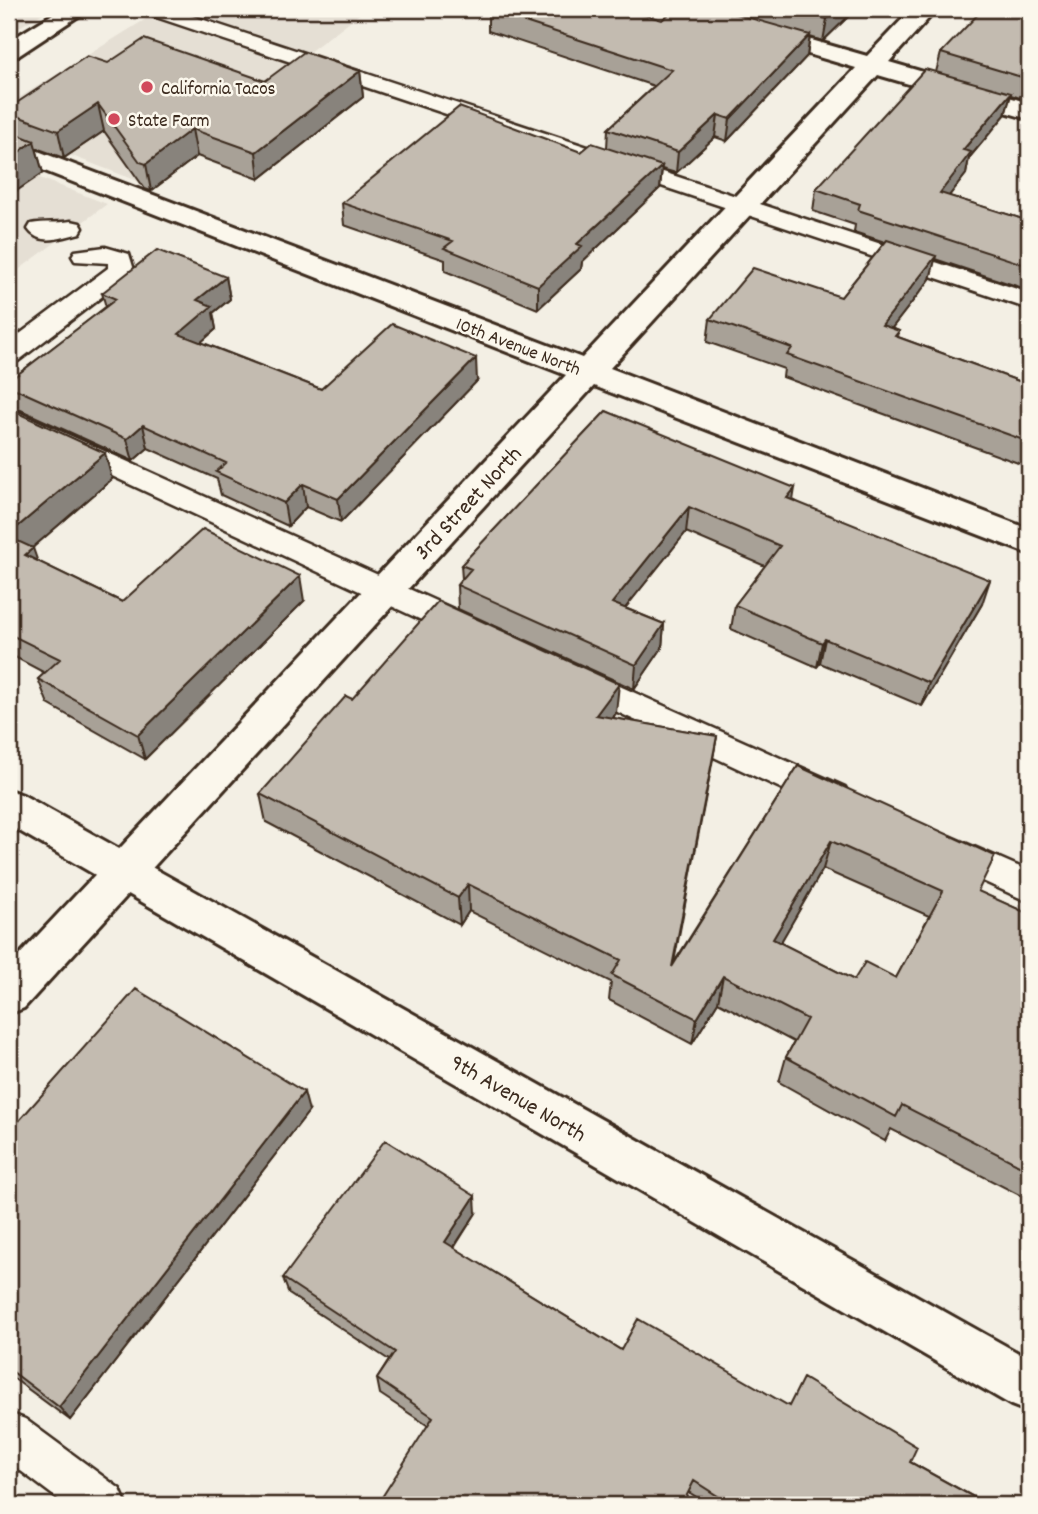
<svg xmlns="http://www.w3.org/2000/svg" width="1038" height="1514" font-family="Dekko,sans-serif">
  <style>
    .built { fill: #e5dfd4 }
    .lines { fill: none; stroke-linecap: round; stroke-linejoin: round }
    .lane-casing { stroke: #3b2a1e; stroke-width: 5 }
    .street-casing { stroke: #3b2a1e; stroke-width: 6 }
    .secondary-casing { stroke: #3b2a1e; stroke-width: 6 }
    .primary-casing { stroke: #3b2a1e; stroke-width: 6 }
    .lane { fill: #fbf7ec; fill-rule: evenodd }
    .street { fill: #fbf7ec; fill-rule: evenodd }
    .secondary { fill: #fbf7ec; fill-rule: evenodd }
    .primary { fill: #fbf7ec; fill-rule: evenodd }
    .wall { fill: #a8a197; stroke: #3b2a1e; stroke-width: 2; fill-rule: evenodd }
    .shaded-wall { fill: #88837b; stroke: #3b2a1e; stroke-width: 2 }
    .building { fill: #c3bbb0; stroke: #3b2a1e; stroke-width: 2; fill-rule: evenodd }
    .poi-dot { fill: #d1495b; stroke: #fbf7ec; stroke-width: 2.5 }
    .labels { text-anchor: middle; stroke-width: 5; stroke-linejoin: round; paint-order: stroke }
    .far-poi-label { font-size: 19px; fill: #3b2a1e; stroke: #fbf7ec; text-anchor: start }
    .far-street-label { font-size: 19px; fill: #3b2a1e; stroke: #fbf7ec }
    .street-label { font-size: 23px; fill: #3b2a1e; stroke: #fbf7ec }
  </style>
  <rect width="100%" height="100%" fill="#f3efe4"/>
  <filter id="ink" filterUnits="userSpaceOnUse"><feTurbulence type="fractalNoise" baseFrequency=".0143" numOctaves="2"/><feDisplacementMap in="SourceGraphic" scale="14" xChannelSelector="R" yChannelSelector="G"/><feConvolveMatrix kernelMatrix="1 2 1 2 8 2 1 2 1" color-interpolation-filters="sRGB"/></filter>
  <g filter="url(#ink)">
    <path class="built" d="M9,9H50L9,33Z
      M162,9H366L138,181L9,132V104Z
      M9,166L107,204L9,277Z"/>
    <g class="lines">
      <defs>
        <path id="lane" d="M141,9H171L1029,293V309L144,13Z
          M71,221L80,223L83,228L80,233C63,237 40,247 28,229L31,224C45,221 56,224 71,221Z
          M105,247L129,254L134,270L130,275L18,361L9,363V342L108,268V263L75,261L72,256L75,251Z
          M9,408L482,622L487,630L482,638L471,641L460,638L9,428Z
          M577,667L845,787L850,797L845,807L833,811L821,807L566,688L561,679L566,670Z
          M949,836L1029,871V902L937,860L932,850L937,840Z
          M9,1413L25,1419L120,1489L127,1505H66L9,1462Z"/>
        <path id="street" d="M667,9H704L867,56L912,9H937L889,62L1029,103V119L878,75L610,368L1029,529V554L594,386L24,1008L9,1014V966L566,375L9,157V140L582,358L856,68L671,14Z"/>
        <path id="secondary" d="M9,790L23,795L1029,1359V1412L1011,1405L9,825Z"/>
        <path id="primary" d="M61,9H89L18,56L9,58V41Z"/>
      </defs>
      <use href="#lane" class="lane-casing"/>
      <use href="#street" class="street-casing"/>
      <use href="#secondary" class="secondary-casing"/>
      <use href="#primary" class="primary-casing"/>
      <use href="#lane" class="lane"/>
      <use href="#street" class="street"/>
      <use href="#secondary" class="secondary"/>
      <use href="#primary" class="primary"/>
    </g>
    <path class="wall" d="M675,9H856L823,41L810,37L807,56L727,141L715,137L676,173L662,169L660,188L582,262L581,269L538,309L445,271V260L344,225L342,203L581,152L607,148L608,129L654,86L488,31V10L662,20Z
      M1029,9V86L1020,98L1011,95L1005,115L969,158L966,174L949,196L1029,221V290L935,259L930,279L892,328L899,331L898,337L1024,383L1029,375V467L783,377L784,369L707,342L710,319L841,297L885,242L854,232L855,225L813,211L816,189L936,72L941,53Z
      M108,63L265,81L360,71L363,97L259,179L197,156L151,191L145,189L104,131L64,158L36,148L43,173L9,131V108Z
      M226,277L230,299L213,313L216,329L201,342L321,389L477,381L341,522L306,507L288,526L221,495L217,479L148,448L133,461L12,406L9,396V381L106,307L102,293Z
      M9,409L112,479L32,548L37,561L122,602L304,601L145,759L48,704L38,679L45,673L9,654Z
      M606,411L793,500L982,604L922,706L820,663L817,667L731,629L735,605L765,566L686,532L625,608L664,624L662,648L634,689L458,609L457,585L462,579L461,565Z
      M352,699L616,713L613,718L717,736L673,964L798,766L979,892L1029,914V1200L891,1129L885,1141L779,1082L786,1057L794,1042L718,1002L692,1044L609,1000L611,982L469,911L460,925L266,822L260,794ZM823,869L929,916L896,978L854,980L780,943Z
      M309,1111L70,1420L9,1375V1132Z
      M476,1213L454,1248L621,1350L789,1406L910,1462L988,1505H709L690,1493L427,1425L380,1394L377,1379L389,1360L289,1294L283,1278Z"/>
    <path class="shaded-wall" d="M837,9H856L823,41L827,19Z
      M810,35L807,56L727,141L730,119Z
      M360,71L363,97L259,179L256,152Z
      M1029,73V86L1020,98L1025,78Z
      M1011,93L1005,115L969,158L966,174L934,215L940,193L963,150Z
      M98,104L104,131L64,158L58,131Z
      M718,115L715,137L676,173L678,152Z
      M192,129L197,156L151,191L146,164Z
      M34,141L43,173L9,196V159Z
      M662,166L660,188L582,262L581,269L538,309V286L577,244Z
      M936,256L930,279L877,347L882,325Z
      M226,277L230,299L213,313L216,329L184,357L179,334L197,300Z
      M476,358L477,381L341,522L338,499Z
      M143,425L148,448L133,461L127,439Z
      M105,453L112,479L16,562L9,541V534Z
      M303,484L306,507L288,526L284,503Z
      M795,488L791,513L787,498Z
      M689,507L686,532L610,627L612,603Z
      M33,548L42,574L25,555Z
      M300,576L304,601L145,759L138,735Z
      M990,580L982,604L922,706L929,683Z
      M664,624L662,648L634,689L636,665Z
      M825,639L820,663L817,667L822,643Z
      M619,684L616,713L594,744L596,715Z
      M717,736L712,764L668,993L672,967Z
      M831,841L823,869L767,966L773,939Z
      M468,884L469,911L460,925L458,898Z
      M723,976L718,1002L692,1044L697,1019Z
      M304,1092L309,1111L70,1420L59,1407Z
      M475,1196L476,1213L446,1259L445,1242Z"/>
    <path class="building" d="M488,9H625L662,20L675,9H718L810,35L730,119L718,115L678,152L608,129L672,70L488,10Z
      M789,9H837L827,19Z
      M983,9H1029V73L1025,78L941,53Z
      M144,39L265,81L304,52L360,71L256,152L192,129L146,164L140,162L98,104L58,131L9,113V108L87,56L108,63Z
      M925,69L1011,93L963,150L971,152L940,193L1029,221V266L858,210L860,204L816,189Z
      M459,107L581,152L592,143L662,166L577,244L582,246L538,286L444,248L453,241L342,203Z
      M9,131L34,141L9,159Z
      M887,240L936,256L882,325L899,331L895,336L1024,383L1029,375V442L787,355L792,348L710,319L753,268L841,297Z
      M157,250L226,277L197,300L212,306L179,334L321,389L392,324L476,358L338,499L303,484L284,503L216,472L226,463L143,425L127,439L9,386V381L116,299L102,293Z
      M9,409L105,453L9,534Z
      M606,411L795,488L787,498L990,580L929,683L825,639L822,643L735,605L780,546L689,507L612,603L664,624L636,665L457,585L471,569L461,565Z
      M203,529L300,576L138,735L38,679L60,659L9,634V537L33,548L25,555L122,602Z
      M438,601L619,684L596,715L717,736L672,967L798,766L995,856L978,891L1029,914V1170L902,1105L896,1117L786,1057L807,1019L723,976L697,1019L612,975L621,960L468,884L458,898L260,794L346,696L352,699ZM831,841L943,891L896,978L865,962L854,980L773,939Z
      M136,989L304,1092L59,1407L9,1369V1132Z
      M385,1140L475,1196L445,1242L621,1350L638,1319L789,1406L803,1378L917,1447L910,1462L988,1505H732L694,1481L682,1505H377L433,1417L377,1379L395,1352L283,1278Z"/>
  </g>
  <g class="poi-dot">
    <circle cx="147" cy="87" r="7"/>
    <circle cx="114" cy="119" r="7"/>
  </g>
  <g class="labels">
    <g class="far-poi-label">
      <text x="161" y="94">California Tacos</text>
      <text x="128" y="126">State Farm</text>
    </g>
    <g class="far-street-label">
      <text transform="translate(519 345) rotate(21)" y="7">10th Avenue North</text>
    </g>
    <g class="street-label">
      <text transform="translate(467 502) rotate(-47)" y="8">3rd Street North</text>
      <text transform="translate(519 1097) rotate(30)" y="8">9th Avenue North</text>
    </g>
  </g>
  <rect width="1038" height="1514" fill="none" stroke="#fbf7ec" stroke-width="35"/>
  <rect x="18" y="18" width="1003" height="1479" fill="none" stroke="#3b2a1e" stroke-width="2.5" filter="url(#ink)"/>
</svg>
